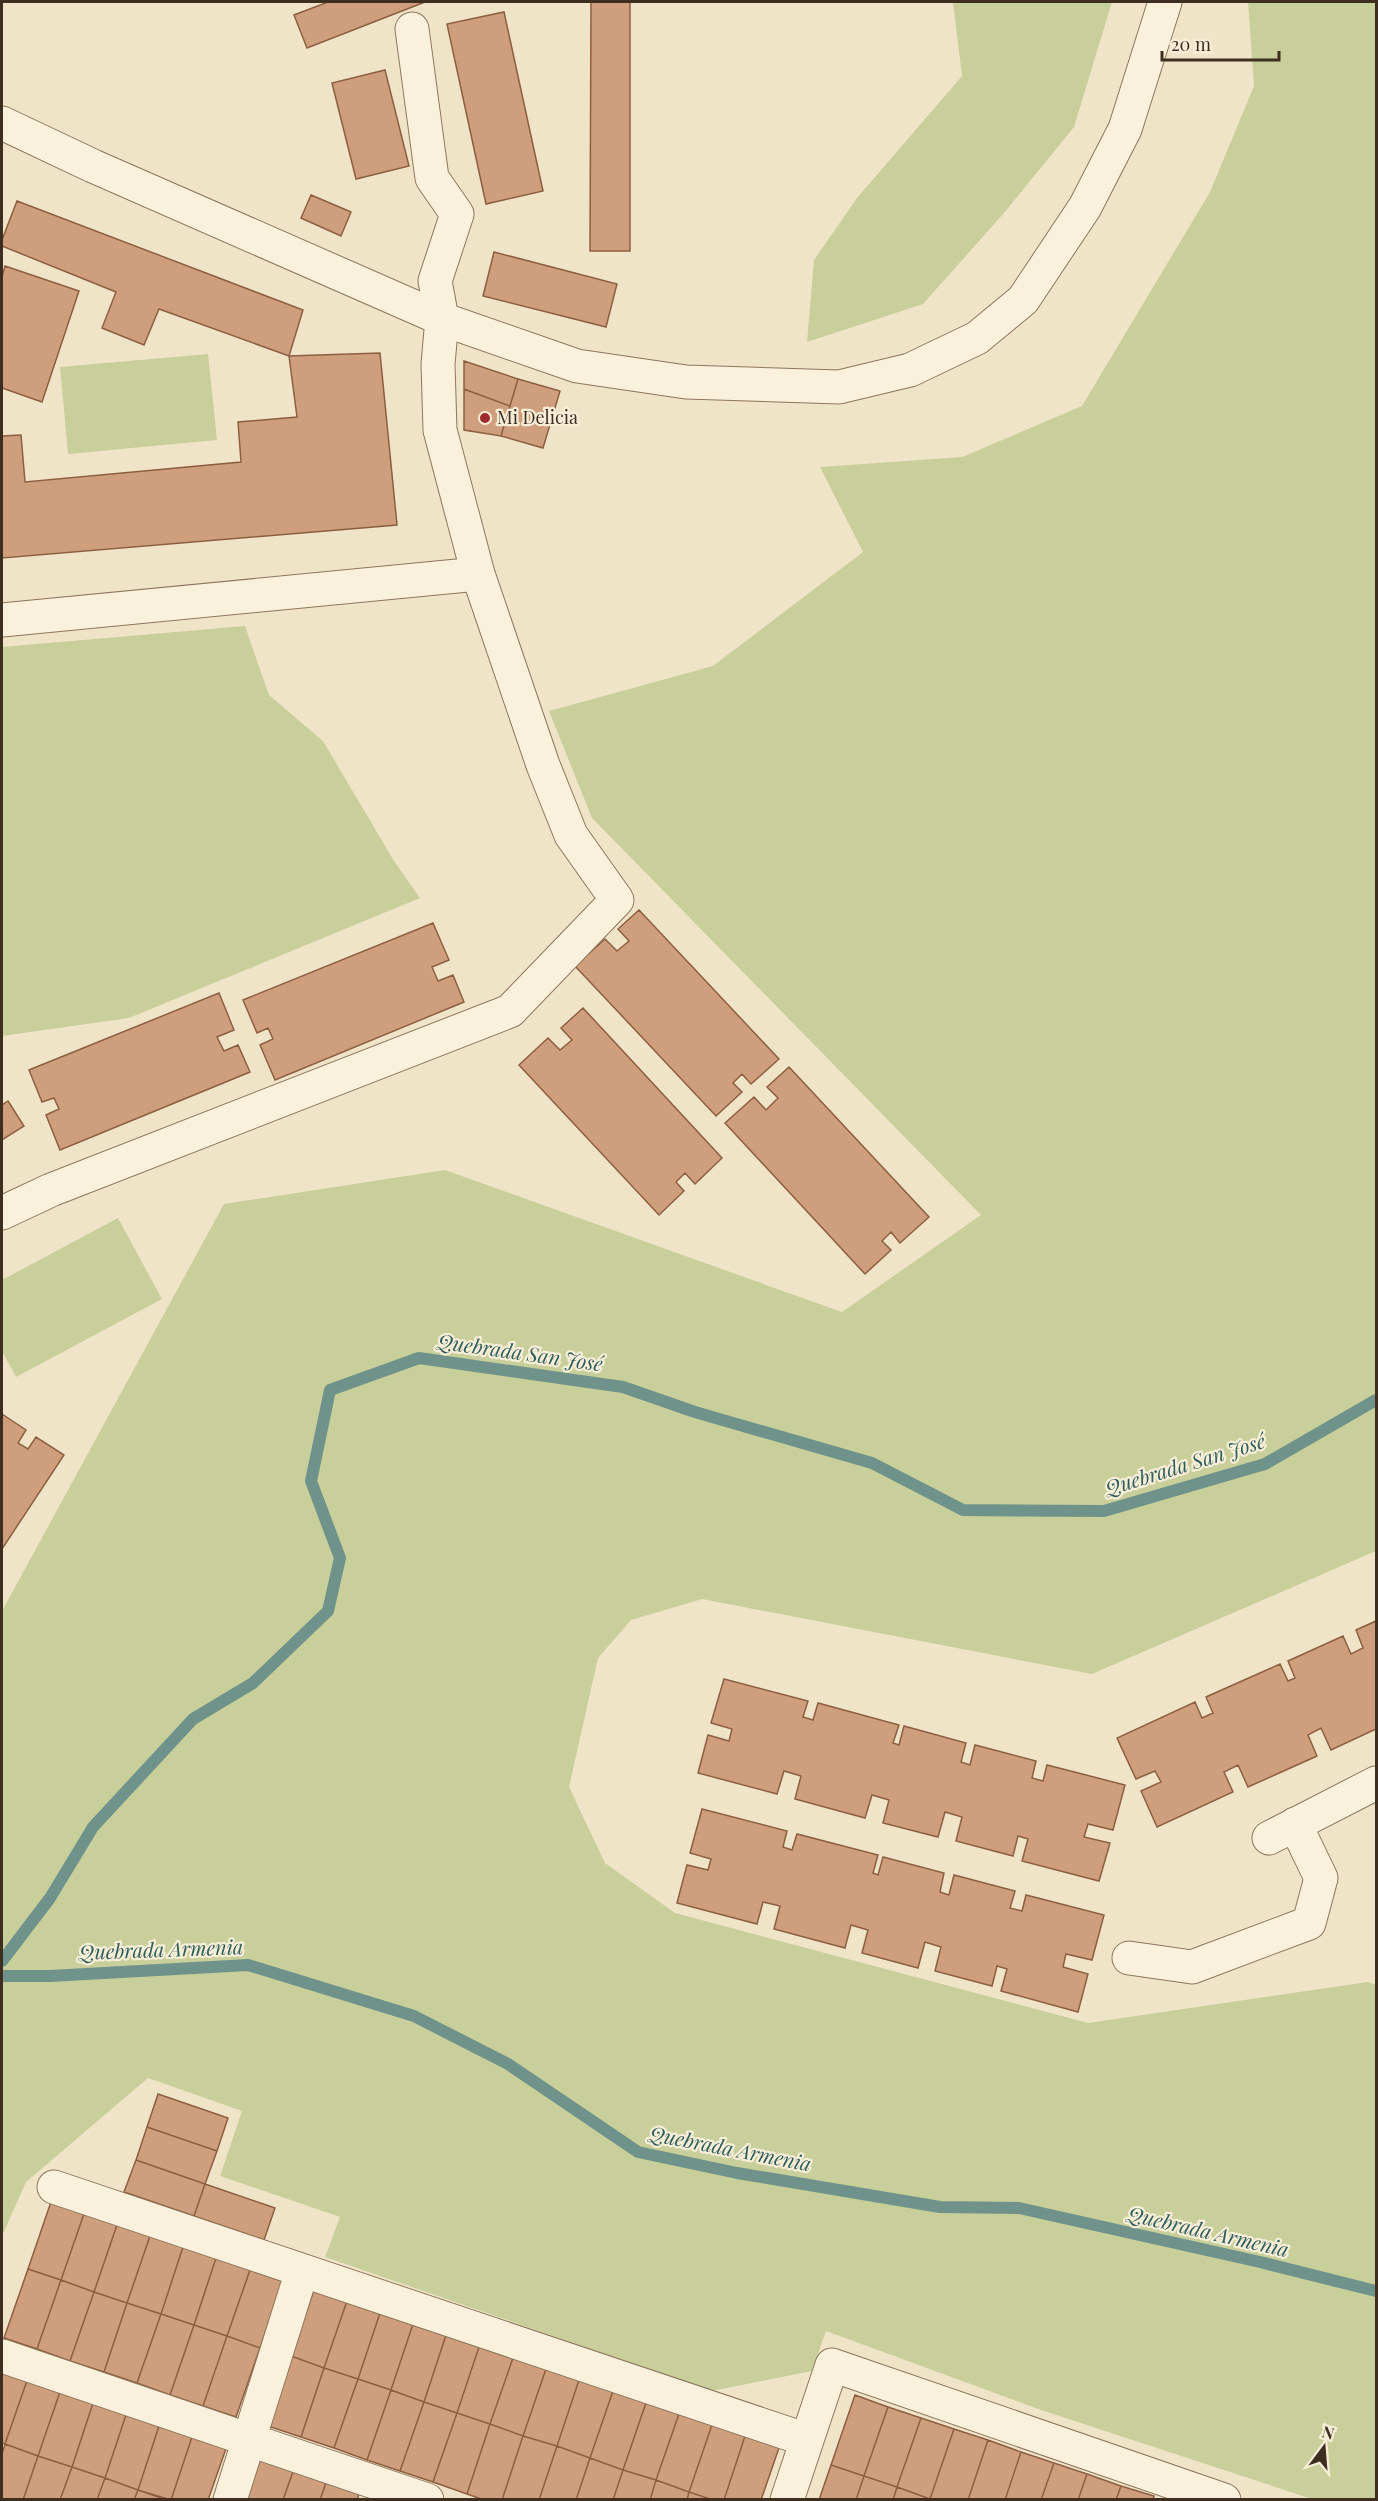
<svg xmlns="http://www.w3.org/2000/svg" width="1378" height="2501" font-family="'Playfair Display',serif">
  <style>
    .green { fill: #c9cf9b }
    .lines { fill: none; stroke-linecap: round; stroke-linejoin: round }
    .stream { stroke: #6f938a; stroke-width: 12 }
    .building { fill: #cf9f7d; stroke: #8d5f41; stroke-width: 1.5 }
    .minor-casing { stroke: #8d765c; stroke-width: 35 }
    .minor { stroke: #faf1dc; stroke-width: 33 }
    .poi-dot { fill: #9e2a2b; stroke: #f7eed8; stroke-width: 2 }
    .labels { text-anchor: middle; stroke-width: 4.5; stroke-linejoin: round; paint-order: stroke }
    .poi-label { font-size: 18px; fill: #3d2e20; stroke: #f7eed8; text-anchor: start }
    .water-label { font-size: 20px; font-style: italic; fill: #2f5d5a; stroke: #f7eed8 }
  </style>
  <rect width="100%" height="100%" fill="#f0e4c8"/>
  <path class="green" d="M953,2H1112L1074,127L1004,213L923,304L807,342L814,260L857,198L962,76Z
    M1248,2H1376V1551L1092,1674L702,1599L631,1620L598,1658L569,1787L605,1863L675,1913L1088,2023L1368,1982L1376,1985V2499H1312L1041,2410L826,2331L812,2371L712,2391L325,2257L340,2217L220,2176L242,2111L148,2078L26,2182L2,2236V1611L224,1204L445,1170L842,1312L981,1215L592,818L549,711L713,666L863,552L820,467L962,457L1082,406L1210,192L1254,86Z
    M208,354L217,440L68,454L60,367Z
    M245,626L269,695L323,741L394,861L420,898L129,1018L2,1036V647Z
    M118,1218L162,1299L16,1377L2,1351V1280Z"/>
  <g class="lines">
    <path class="stream" d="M2,1961L50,1898L93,1827L193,1719L253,1683L328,1611L340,1558L311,1481L330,1390L419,1358L623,1387L695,1412L872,1463L963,1510L1104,1511L1265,1464L1376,1400
      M2,1976H50L248,1965L414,2016L508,2064L638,2152L737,2173L940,2207L1019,2208L1260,2262L1376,2291"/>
  </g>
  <path class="building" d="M328,2H425L307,48L294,15Z
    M591,2H630V251H590Z
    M504,12L543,191L486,204L447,24Z
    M385,70L409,166L356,179L332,83Z
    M311,195L351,212L341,236L301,218Z
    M17,201L303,310L289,356L159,309L144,345L102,328L116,292L2,246V240Z
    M494,252L617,284L606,327L483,296Z
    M5,266L79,291L42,402L2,388V277Z
    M380,353L397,525L2,558V436L21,435L25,482L241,462L238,422L297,417L289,356Z
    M464,361L518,379L510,406L464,389Z
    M518,379L560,391L543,448L501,436Z
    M464,389L510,406L501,436L464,430Z
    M639,910L779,1059L751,1084L742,1074L733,1083L742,1092L716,1116L575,966L605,939L617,951L629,941L618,929Z
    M433,923L449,960L432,967L438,981L453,975L464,1002L275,1080L260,1045L273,1039L268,1028L257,1033L243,1000Z
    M219,993L234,1030L217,1037L224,1051L238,1045L250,1072L60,1150L46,1115L59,1109L54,1098L42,1102L29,1070Z
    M583,1008L722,1158L695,1184L685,1173L676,1182L684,1191L659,1215L519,1065L548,1038L560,1050L572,1040L561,1028Z
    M789,1067L929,1217L900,1243L891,1232L882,1241L891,1250L865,1274L725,1123L754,1097L766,1110L778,1098L767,1087Z
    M8,1101L24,1126L2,1140V1105Z
    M2,1414L26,1430L18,1443L28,1449L36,1437L64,1455L2,1549Z
    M1376,1621V1729L1331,1750L1321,1728L1308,1735L1317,1756L1248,1787L1238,1765L1224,1772L1233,1792L1157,1827L1141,1791L1161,1782L1155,1771L1136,1779L1117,1738L1195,1702L1202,1718L1213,1713L1206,1697L1280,1664L1288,1681L1295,1678L1288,1661L1343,1636L1351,1654L1363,1648L1356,1630Z
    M724,1679L808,1701L803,1717L813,1720L818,1703L899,1725L893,1743L899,1745L904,1726L966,1743L961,1762L970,1765L975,1745L1036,1761L1032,1778L1043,1781L1047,1765L1125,1785L1113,1830L1088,1824L1084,1837L1110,1843L1099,1881L1022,1861L1028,1839L1018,1836L1013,1856L956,1841L962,1817L945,1812L938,1837L883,1823L889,1800L872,1795L865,1818L795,1799L801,1776L784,1771L777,1794L698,1773L708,1735L729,1741L732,1729L711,1723Z
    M702,1809L787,1831L783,1847L792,1850L797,1834L878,1855L873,1873L878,1875L883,1857L944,1873L940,1892L949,1895L954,1875L1015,1891L1010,1908L1022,1911L1026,1895L1104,1915L1092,1960L1066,1954L1063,1967L1088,1974L1078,2012L1001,1991L1007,1969L997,1966L992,1986L935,1971L941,1947L925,1942L918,1968L862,1953L868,1930L851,1925L845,1948L774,1929L780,1906L763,1902L757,1924L677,1903L687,1865L708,1870L711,1859L690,1853Z
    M158,2094L228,2118L217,2151L147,2127Z
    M147,2127L217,2151L205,2184L136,2160Z
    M136,2160L205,2184L194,2216L124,2192Z
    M205,2184L275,2208L264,2240L194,2216Z
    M52,2199L85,2211L61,2280L28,2269Z
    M85,2211L118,2222L94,2292L61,2280Z
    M118,2222L151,2233L127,2303L94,2292Z
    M151,2233L184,2244L161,2314L127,2303Z
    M184,2244L217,2255L194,2325L161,2314Z
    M217,2255L251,2267L227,2336L194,2325Z
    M251,2267L284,2278L260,2348L227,2336Z
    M28,2269L61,2280L37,2349L4,2338Z
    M61,2280L94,2292L70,2361L37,2349Z
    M315,2287L348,2298L324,2368L291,2356Z
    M94,2292L127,2303L104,2372L70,2361Z
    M348,2298L381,2310L358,2379L324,2368Z
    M127,2303L161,2314L137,2383L104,2372Z
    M381,2310L414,2321L391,2390L358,2379Z
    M161,2314L194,2325L170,2395L137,2383Z
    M414,2321L447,2332L424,2402L391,2390Z
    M194,2325L227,2336L203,2406L170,2395Z
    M447,2332L480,2344L457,2413L424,2402Z
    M227,2336L260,2348L236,2417L203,2406Z
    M480,2344L514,2355L490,2424L457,2413Z
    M514,2355L547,2366L523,2436L490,2424Z
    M291,2356L324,2368L301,2437L268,2426Z
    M2,2366L29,2375L5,2444L2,2443Z
    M547,2366L580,2377L557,2446L523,2436Z
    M324,2368L358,2379L334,2448L301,2437Z
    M29,2375L62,2386L38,2456L5,2444Z
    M580,2377L614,2388L590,2458L557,2446Z
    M358,2379L391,2390L367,2460L334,2448Z
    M62,2386L95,2397L72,2467L38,2456Z
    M614,2388L647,2400L623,2470L590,2458Z
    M391,2390L424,2402L400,2471L367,2460Z
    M855,2395L888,2407L864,2476L831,2465Z
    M95,2397L128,2409L105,2478L72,2467Z
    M647,2400L680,2411L656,2480L623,2470Z
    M424,2402L457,2413L433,2482L400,2471Z
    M888,2407L921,2418L897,2487L864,2476Z
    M128,2409L161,2420L138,2490L105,2478Z
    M680,2411L713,2422L689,2492L656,2480Z
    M457,2413L490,2424L467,2494L433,2482Z
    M921,2418L954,2429L930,2499L897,2487Z
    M161,2420L194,2431L171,2500L138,2490Z
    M713,2422L746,2433L724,2500H713L689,2492Z
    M490,2424L523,2436L502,2500H484L467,2494Z
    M954,2429L988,2440L968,2500H933L930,2499Z
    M194,2431L228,2443L208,2500H171Z
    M746,2433L780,2445L761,2500H724Z
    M523,2436L557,2446L539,2500H502Z
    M988,2440L1021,2452L1005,2500H968Z
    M5,2444L38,2456L23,2500H2V2454Z
    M557,2446L590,2458L576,2500H539Z
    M1021,2452L1054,2463L1041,2500H1005Z
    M262,2454L295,2466L283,2500H246Z
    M38,2456L72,2467L60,2500H23Z
    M590,2458L623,2470L613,2500H576Z
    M1054,2463L1087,2474L1078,2500H1041Z
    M831,2465L864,2476L856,2500H819Z
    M295,2466L328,2477L320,2500H283Z
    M72,2467L105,2478L97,2500H60Z
    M623,2470L656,2480L650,2500H613Z
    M1087,2474L1121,2486L1116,2500H1078Z
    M864,2476L897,2487L893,2500H856Z
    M328,2477L361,2488L357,2500H320Z
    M105,2478L138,2490L134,2500H97Z
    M656,2480L689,2492L687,2500H650Z
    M1121,2486L1154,2496L1153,2500H1116Z
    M897,2487L930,2499V2500H893Z
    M138,2490L167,2500H134Z
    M689,2492L713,2500H687Z"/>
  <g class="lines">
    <defs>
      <path id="minor" d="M2,123L93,166L442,319L577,366L686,382L839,387L910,370L977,338L1023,300L1085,207L1125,129L1165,2
        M2,620L478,574
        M2,1213L51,1190L510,1011L617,900L571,835L543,765L478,574L440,430L438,364L442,319L435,281L457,214L432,178L412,29
        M1269,1838L1376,1783
        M1129,1958L1192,1967L1309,1923L1321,1878L1295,1824
        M54,2187L807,2440
        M2,2356L427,2500
        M230,2500L302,2271
        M787,2500L832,2365L1224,2500"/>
    </defs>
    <use href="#minor" class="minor-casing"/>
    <use href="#minor" class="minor"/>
  </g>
  <circle class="poi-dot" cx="485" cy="418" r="6"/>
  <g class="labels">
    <g class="poi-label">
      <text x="497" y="424">Mi Delicia</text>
    </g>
    <g class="water-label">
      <text transform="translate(520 1353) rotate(8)" y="7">Quebrada San José</text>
      <text transform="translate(1185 1465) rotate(-17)" y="7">Quebrada San José</text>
      <text transform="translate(161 1950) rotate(-2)" y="7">Quebrada Armenia</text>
      <text transform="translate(730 2149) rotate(11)" y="7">Quebrada Armenia</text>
      <text transform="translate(1208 2232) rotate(13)" y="7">Quebrada Armenia</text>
    </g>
  </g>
  <rect width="1378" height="2501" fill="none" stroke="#3d2e20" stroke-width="6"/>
  <g transform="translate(1324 2447) rotate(16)" stroke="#f7eed8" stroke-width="4.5" paint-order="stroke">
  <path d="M0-4.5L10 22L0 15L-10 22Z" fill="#3d2e20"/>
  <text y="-9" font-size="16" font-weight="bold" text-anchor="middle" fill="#3d2e20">N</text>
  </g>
  <path d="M1162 51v9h117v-9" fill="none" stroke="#3d2e20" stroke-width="3"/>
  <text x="1171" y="51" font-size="18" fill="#3d2e20" stroke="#f7eed8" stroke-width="4.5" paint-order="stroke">20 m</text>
</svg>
